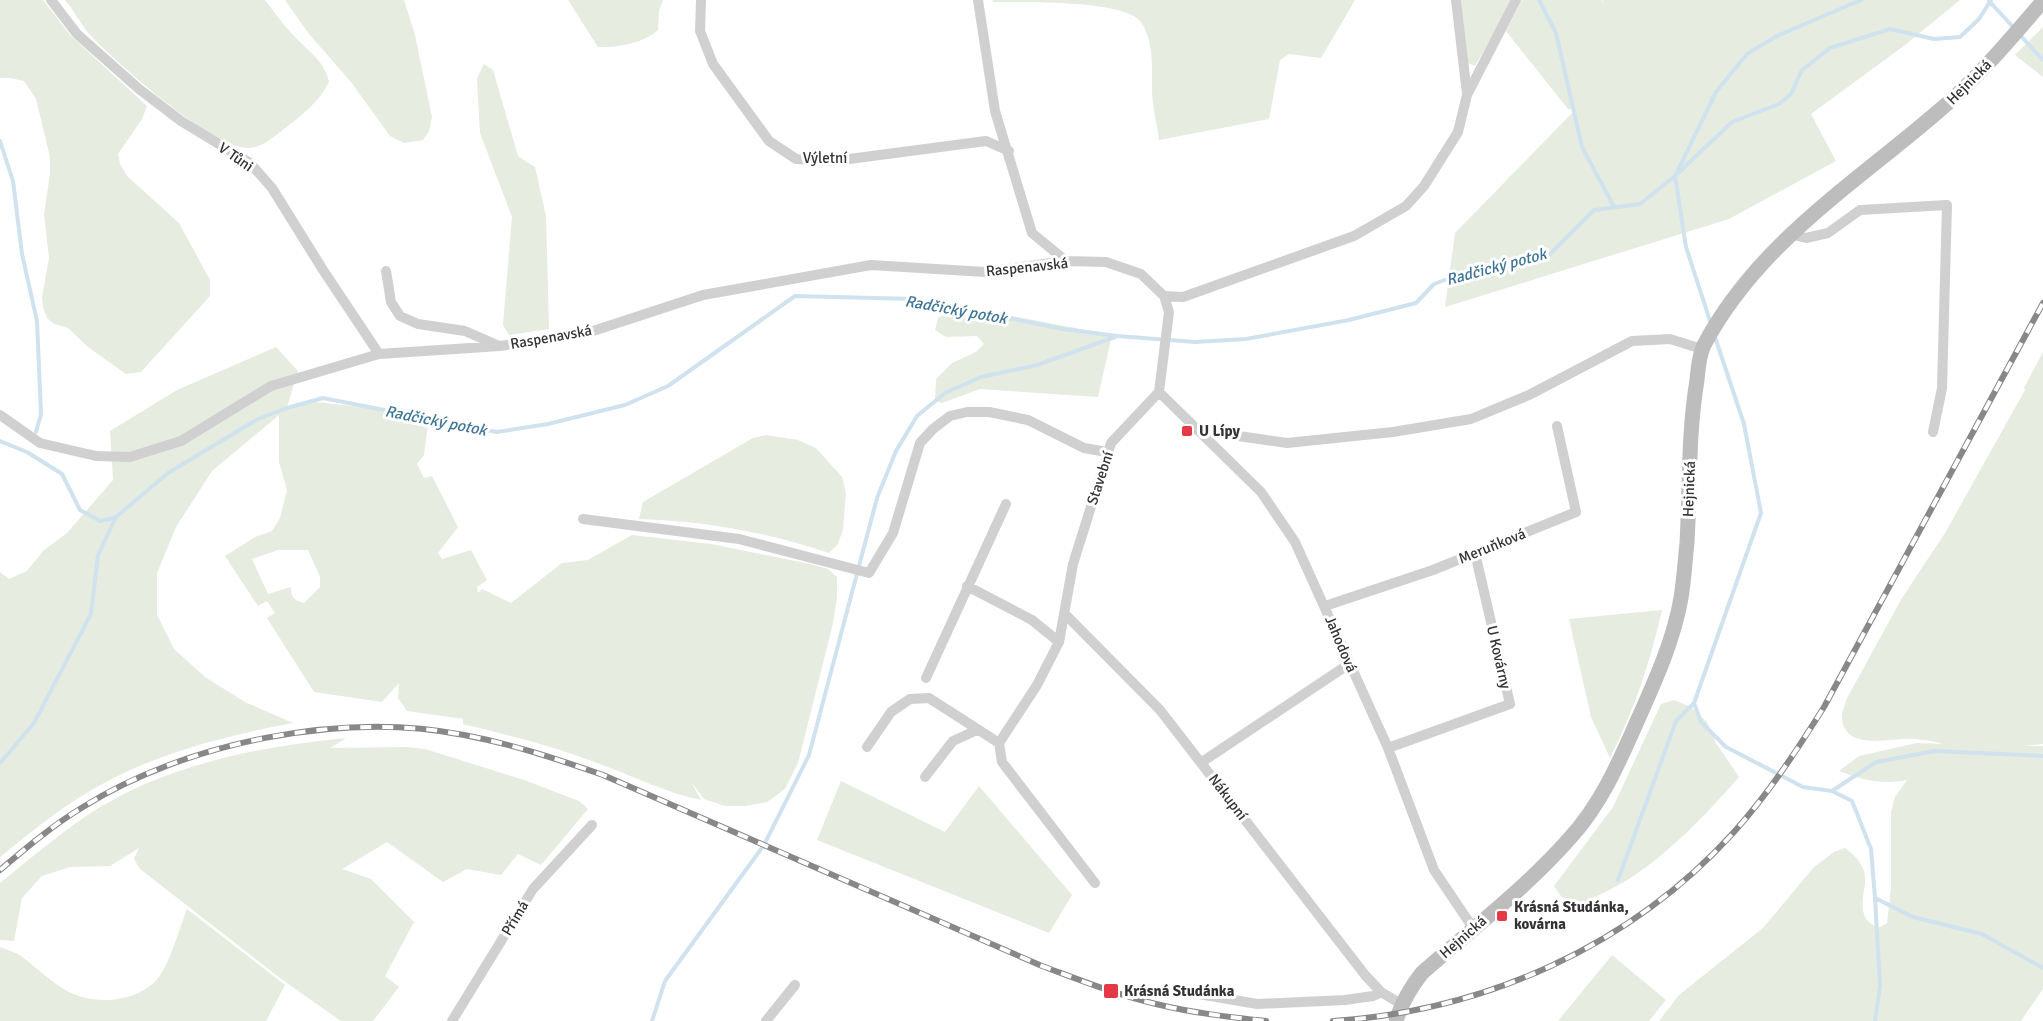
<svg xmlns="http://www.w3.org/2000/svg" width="2043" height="1021" font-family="Signika,sans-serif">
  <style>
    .green { fill: #e6ecdf; fill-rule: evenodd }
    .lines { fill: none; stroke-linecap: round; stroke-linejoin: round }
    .stream { stroke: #cfe2ee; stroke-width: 4 }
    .minor { stroke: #d0d0d0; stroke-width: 10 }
    .secondary { stroke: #bdbdbd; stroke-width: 15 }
    .rail-casing { stroke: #888; stroke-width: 6 }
    .rail { stroke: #fff; stroke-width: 4; stroke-dasharray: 11; stroke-linecap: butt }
    .poi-dot { fill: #e63946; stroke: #fff; stroke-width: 2 }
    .labels { text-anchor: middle; stroke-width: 6; stroke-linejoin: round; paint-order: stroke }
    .street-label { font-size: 15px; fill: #333; stroke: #fff }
    .poi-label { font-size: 15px; font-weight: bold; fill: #333; stroke: #fff; text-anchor: start }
    .water-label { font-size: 16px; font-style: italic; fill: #3f7597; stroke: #fff }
  </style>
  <rect width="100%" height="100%" fill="#fff"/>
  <path class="green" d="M0,0H43L70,35L147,106L142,119L118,154L120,164L127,176L179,223L210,280V296L141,372L126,374L88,347L68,328L54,324L47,318L43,307L42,297L49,258L44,214L50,174V157L36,99L24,81L10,78H0Z
    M65,0H265C276,14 286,29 299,41C312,54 325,63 329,82C320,100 305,113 289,125C278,133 264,147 250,148C215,151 117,63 92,37C81,26 75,11 65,0Z
    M285,0H404L415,35L432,117L429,131L423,140L404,143L390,136L351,82L309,34Z
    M568,0H663L659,11L658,30C644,43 617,48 598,47Z
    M992,0H1355L1321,58L1289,54L1280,60L1269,119L1159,140C1157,123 1152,106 1152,89C1152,67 1154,42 1141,22C1126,0 1023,2 994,2Z
    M1461,0H1514L1475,66L1468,63Z
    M1522,0H1601L1605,5L1602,0H1960L1905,45L1811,114L1836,161L1729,219L1445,307L1455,233L1575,110L1568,109L1506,31Z
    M2043,27V77L2015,55Z
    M484,64L493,70L518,156L535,167L546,216L549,329L509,335L503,325L512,217L480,133L477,78Z
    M947,313L1001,314L1112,335L1098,397L980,389L942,403L935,401L936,379L952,363L976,352L984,344L977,336L946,337L935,330L938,318Z
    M276,347L298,371L287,407L316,402L407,412L419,417L428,424L424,455L417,464L424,478L432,476L458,527L438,553L442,559L471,550L487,580L477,587L478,593L482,589L511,603L562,563L588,560L632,535L711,544L810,564L828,569L837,577V597L833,623L798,763L785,789L767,802L745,806H725L704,799L691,782L701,800C667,793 638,778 605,766C559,748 512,736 463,724V719L407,711L398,698L399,683L382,702L314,692L267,618L275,613L267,601L258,606L225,556L255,537L272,531L280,518L287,490L279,462V415L212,471L176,527L157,573V615L174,649L205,677L245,702L293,723C217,737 142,757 77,799C50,816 25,837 0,857V572L9,579L27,571L43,551L67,533L113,480L110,431L177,390ZM278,550H308L320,577V587L304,603C293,600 291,597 291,587L268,594L252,559Z
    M2043,352V744L2023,746H2043V989L2021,1021H1659L1679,995L1763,928L1814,867L1834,852L1845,848C1883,876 1853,894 1866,919C1869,923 1874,926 1878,928L1887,923L1891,888V812L1895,797L1907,780C1884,785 1861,780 1839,771L1859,756L1917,743L1944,744C1931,741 1916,738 1902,739C1883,740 1845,748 1842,719C1841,713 1845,706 1846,700L1902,598L1945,533L2025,390L2024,388Z
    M766,435L798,440L816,448L842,477L846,493L843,529L838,544L829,553C768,532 703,521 639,519L643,502L753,438Z
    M1662,610C1650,663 1634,710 1610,758L1591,717L1569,619Z
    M1674,700L1691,707L1707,722L1716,743L1739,777C1711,809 1677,845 1642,870C1620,886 1596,897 1572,907L1563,899L1554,886L1613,807L1661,704Z
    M346,738L330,748L407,747L425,749L524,780L579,801L588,809L541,865L518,854L501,875L467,869L443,882L387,842L342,869L371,879L414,922L385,976L399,987L373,1021H341L284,981L140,869L134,859L139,848L110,866L70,867L42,876L22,898L14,941L0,940V883C28,860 56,837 86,816C163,765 256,747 346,738Z
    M841,781L945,832L979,786L1072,895L1049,933L817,840Z
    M187,909L285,985L266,1021H0V947C7,950 15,952 21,956C37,968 52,983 69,992C97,1006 139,1002 159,977C170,962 180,927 187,909Z
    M1612,955L1666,1000L1649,1021H1558Z"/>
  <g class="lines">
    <path class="stream" d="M1539,0L1556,33L1582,147L1614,207
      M1989,1L2014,28
      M2019,34L2043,60
      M0,141L13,181L22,254L37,321L41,414L36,432
      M1711,324L1686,247L1675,176L1716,92L1747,54L1777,36L1861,0
      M0,441L27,452L62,474L80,510L100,521L116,517
      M1694,703L1701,722L1726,747L1803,787L1832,791L1852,801L1871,849L1875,898L1913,917L1982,934L2043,968
      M0,763L34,723L91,614L98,555L116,517L168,473L258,419L287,408L323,398L497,432L548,424L625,405L668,386L795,296L914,299L1063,329L1117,336L1195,342L1246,339L1349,320L1416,303L1434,284L1450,278L1548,256L1594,210L1640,204L1675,176L1732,122L1779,104L1791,94L1802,70L1830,48L1890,29L1934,39L1960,37L1979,19L1991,0
      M1832,791L1876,762L1935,751L2043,756
      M1618,880L1676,721L1694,703L1761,513L1744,424L1715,337
      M1875,898L1880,986L1875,1021
      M652,1021L665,981L764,845L809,755L877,498L896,451L917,416L945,393L981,377L1037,365L1115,337"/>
    <path class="minor" d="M51,0L77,34L139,89L181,121L250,163L272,188L323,270L379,354
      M701,0L700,31L713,64L769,141L796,159L834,161L986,141L1009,151
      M978,0L995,111L1032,233L1066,261
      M1456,0L1467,94
      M1789,234L1806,238L1828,233L1860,210L1947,205L1942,388L1933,432
      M386,271L391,302L400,316L418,324L465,331L497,345
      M1159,392L1261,492L1295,542L1388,748L1434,870L1473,928
      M0,415L40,443L96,456L130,457L181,441L271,386L379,354L500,346L587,333L703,295L871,265L985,272L1066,261L1106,262L1141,274L1164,296L1183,297L1354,236L1406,206L1424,186L1458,132L1467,95L1516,0
      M1197,430L1287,443L1393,432L1471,419L1529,395L1632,341L1670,339L1702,349
      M583,519L739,539L869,573L893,533L920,443L933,429L950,416L967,412H989L1028,420L1084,448L1107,452
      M967,586L1032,620L1059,642
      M1325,606L1433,570L1576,512L1557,426
      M1064,613L1160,710L1365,975L1381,992L1401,1004
      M926,678L1006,504
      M867,747L891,712L910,699L929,698L999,743
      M1388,748L1510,704L1475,553
      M1202,762L1349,664
      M925,777L953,741L977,730
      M1095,883L1002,762L999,743L1037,685L1059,642L1073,564L1111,443L1159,392L1169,312L1164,296
      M1176,990L1257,1004L1345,1000L1373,996L1381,992
      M452,1021L533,889L592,825
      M766,1021L795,985"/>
    <path class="secondary" d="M1396,1021C1402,1002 1410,988 1422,973C1472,929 1526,888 1570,838C1602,803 1620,760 1639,717C1656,679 1674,639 1681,598C1684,580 1685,561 1687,543C1690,489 1688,434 1697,380C1698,369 1699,355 1704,345C1757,245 1851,186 1934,115C1975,81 2009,41 2043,1"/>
    <defs>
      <path id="rail" d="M0,870C26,848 53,825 83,807C186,742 343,711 464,735C512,744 557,759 603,775L1042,966C1080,980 1117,995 1156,1004C1193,1013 1229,1017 1266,1021
        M1333,1021C1485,1011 1631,946 1734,832C1769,793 1797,750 1824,707L2043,303"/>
    </defs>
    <use href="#rail" class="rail-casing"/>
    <use href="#rail" class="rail"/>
  </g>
  <g class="poi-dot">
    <rect x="1181" y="425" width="12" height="12" rx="3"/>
    <rect x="1496" y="910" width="12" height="12" rx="3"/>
    <rect x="1103" y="983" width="16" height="16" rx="3"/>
  </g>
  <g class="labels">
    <g class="street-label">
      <text transform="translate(1969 82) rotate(-45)" y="5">Hejnická</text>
      <text transform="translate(236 157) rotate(35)" y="5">V Tůni</text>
      <text x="825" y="163">Výletní</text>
      <text transform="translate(1027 267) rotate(-6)" y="5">Raspenavská</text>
      <text transform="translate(551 337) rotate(-10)" y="5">Raspenavská</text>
      <text transform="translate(1100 478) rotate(-72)" y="5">Stavební</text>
      <text transform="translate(1689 489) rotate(-88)" y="5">Hejnická</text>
      <text transform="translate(1492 546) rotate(-22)" y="5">Meruňková</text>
      <text transform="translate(1341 644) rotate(67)" y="5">Jahodová</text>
      <text transform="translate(1499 657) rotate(77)" y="5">U Kovárny</text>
      <text transform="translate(1228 797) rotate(53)" y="5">Nákupní</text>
      <text transform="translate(515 918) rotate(-59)" y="5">Přímá</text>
      <text transform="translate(1463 937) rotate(-41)" y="5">Hejnická</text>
    </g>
    <g class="poi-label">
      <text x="1199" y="436">U Lípy</text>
      <text x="1514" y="912">Krásná Studánka,<tspan x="1514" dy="17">kovárna</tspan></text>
      <text x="1124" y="996">Krásná Studánka</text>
    </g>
    <g class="water-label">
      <text transform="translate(1496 266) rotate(-15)" y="6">Radčický potok</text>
      <text transform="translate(956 309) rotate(10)" y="6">Radčický potok</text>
      <text transform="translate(436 420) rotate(11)" y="6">Radčický potok</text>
    </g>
  </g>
</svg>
